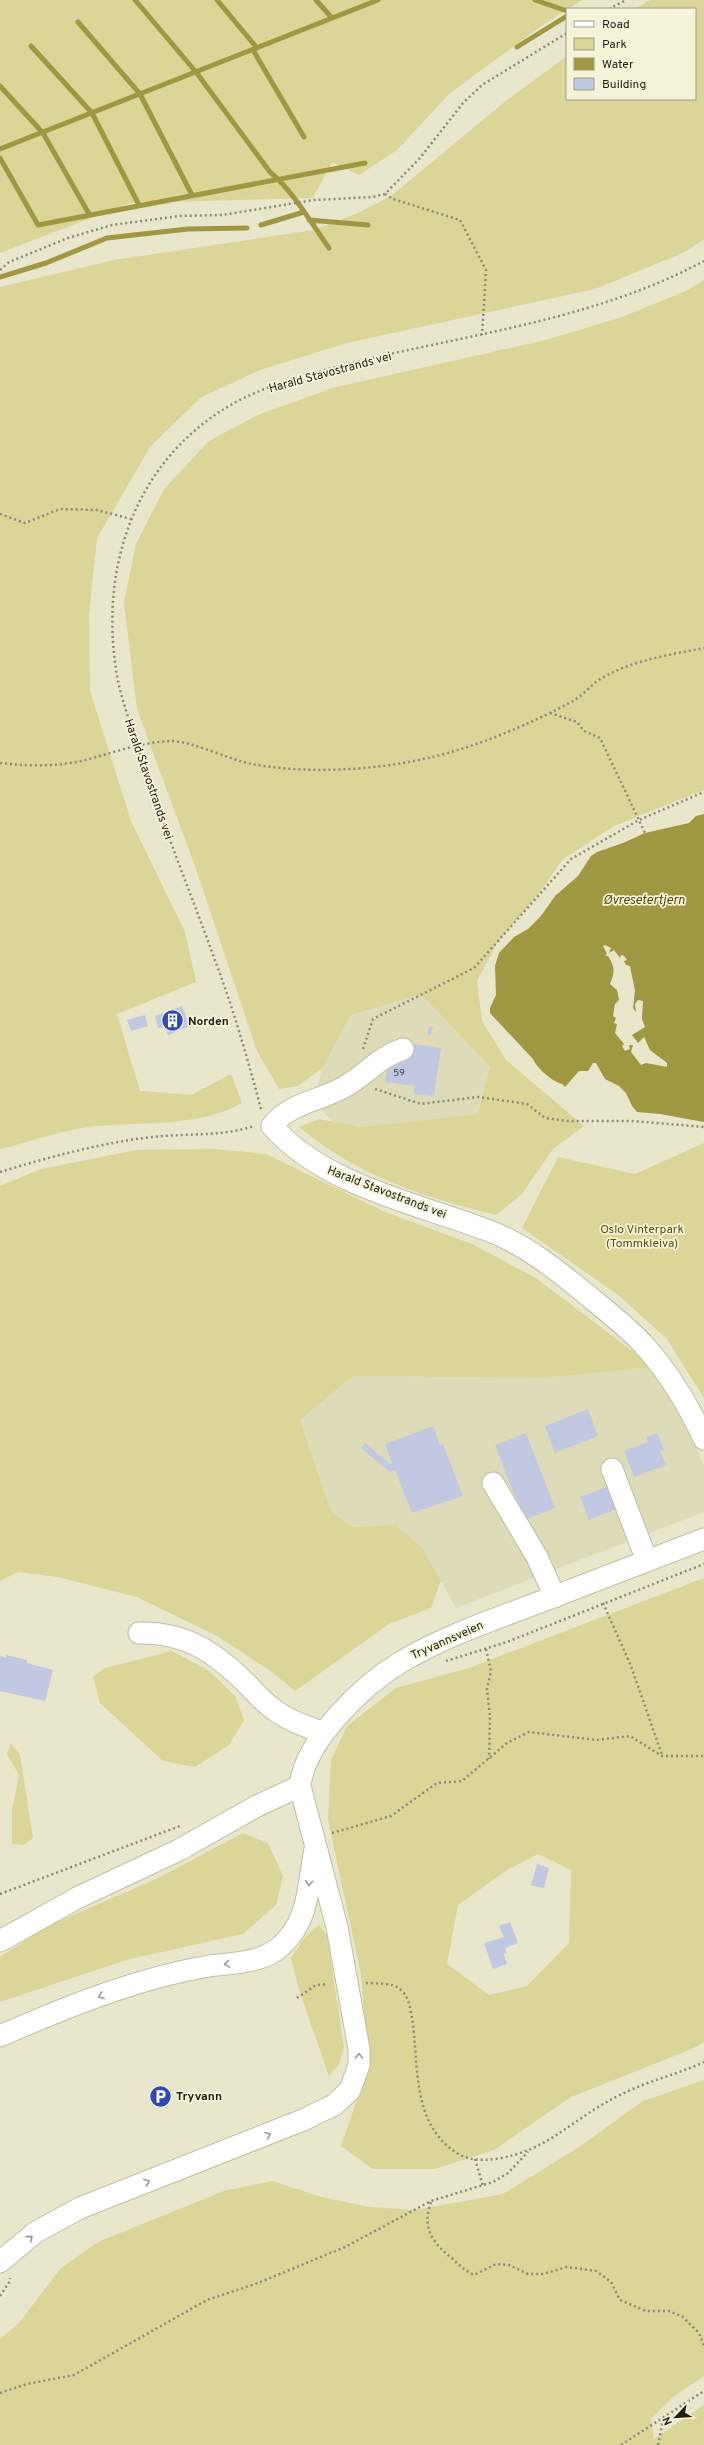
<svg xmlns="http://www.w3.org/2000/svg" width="704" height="2445" font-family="Overpass,sans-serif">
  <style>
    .built { fill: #dedbb9 }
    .green { fill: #dbd598; fill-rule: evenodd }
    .water { fill: #a09741; fill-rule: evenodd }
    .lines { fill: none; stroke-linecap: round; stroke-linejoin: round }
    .stream { stroke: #a09741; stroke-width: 5 }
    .building { fill: #c0c9e1 }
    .minor-casing { stroke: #c0bea4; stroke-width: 23 }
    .path { stroke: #8b8a77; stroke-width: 2.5; stroke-dasharray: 2 3; stroke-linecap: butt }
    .minor { stroke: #fff; stroke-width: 21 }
    .oneway { stroke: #9a9a95 }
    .labels { text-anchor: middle; stroke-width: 3.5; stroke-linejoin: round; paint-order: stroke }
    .number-label { font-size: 10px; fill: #464947 }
    .street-label { font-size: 12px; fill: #1e1e14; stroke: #f5f3d8 }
    .poi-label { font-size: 12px; font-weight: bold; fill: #1e1e14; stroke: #f5f3d8; text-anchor: start }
    .park-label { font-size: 12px; fill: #58510f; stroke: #f5f3d8 }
    .water-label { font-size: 13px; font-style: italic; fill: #524c06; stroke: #f5f3d8 }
  </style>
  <rect width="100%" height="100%" fill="#e8e6cb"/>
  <path class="built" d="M421,994L490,1067L479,1114L360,1127L335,1124L314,1102L322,1068L351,1015Z
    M653,1367L680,1410L704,1466V1512L456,1608L424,1551L396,1525L352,1527L331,1511L300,1420L353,1376L544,1378Z"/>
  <path class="green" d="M0,0H582L544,24L449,94L397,150L359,175L332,162L313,198L130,203L0,253Z
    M650,0H704V239L685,252L595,289L347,343L260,370L200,398L150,447L97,538L89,614L90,691L131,821L185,932L196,982L117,1014L140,1091L191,1095L231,1074L242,1103C199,1128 138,1121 89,1127C60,1131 29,1142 0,1149V287L114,260L314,230L358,213L391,196L507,100L567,56V99H695V9H635Z
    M704,280V790L614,826L563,859L540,892L497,943L477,981L482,1021L506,1060L584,1126L553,1149L521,1195L496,1215C423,1197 358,1176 299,1127L319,1119L360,1127L478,1114L490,1067L421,994L351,1015L322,1068L298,1086L279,1089L257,1051L196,869L137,709L124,603L136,544L164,489L209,441L258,415L332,388L546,340L622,317L686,291Z
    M704,1143V1398L667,1339L617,1294L522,1228L558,1157L635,1174Z
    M214,1149L266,1154L385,1212L472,1244L536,1278L653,1367L544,1378L353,1376L300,1420L331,1511L352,1527L396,1525L423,1549L441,1581L431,1608L389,1624L295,1691L272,1672L217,1636L137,1597L58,1577L18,1572L0,1581V1186L41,1169L136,1150Z
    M704,1578V2042L692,2049L571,2097L494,2150L435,2169H373L341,2146L356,2103L367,2051L361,1974L328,1820L331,1760L347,1726L396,1688L469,1668ZM538,1854L571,1870L569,1943L527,1986L489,1995L447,1964L458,1905L507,1870Z
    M172,1651L209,1671L235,1696L244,1720L229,1745L195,1767L163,1761L100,1703L93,1677L105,1668Z
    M11,1743L20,1755L33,1838L24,1845L12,1844V1811L19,1775L7,1754Z
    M243,1833L268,1843L283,1876L276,1905L243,1934L130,1959L0,2002V1957L48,1926L154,1880Z
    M319,1925L327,1935L344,2048L339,2064L329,2076L299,1990L291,1958L305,1937Z
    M704,2080V2376L673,2397L651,2419L654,2439L704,2405V2445H0V2339L19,2323L61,2268L98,2242L224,2191L272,2181L321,2197L370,2207L415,2210L503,2194L579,2147L643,2101Z"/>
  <path class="water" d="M704,814V1122L660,1114L637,1112L632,1106L626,1093L619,1086L605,1079L596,1063H593L588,1071H579L565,1087C562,1083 561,1084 557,1082C550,1079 536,1067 533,1059L490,1013V1008L496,995L495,966L499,953L514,937L528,929L541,916L555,896L578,876L591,856L597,852L623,843L645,833L689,823L696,816ZM605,945L611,948L609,953L614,950L620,958L621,955L624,956L627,960L624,961L626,965L630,966L635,991L633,1008L636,1012L635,1004L638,1000L643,1001L642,1019L645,1027L632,1035L638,1043L644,1037L650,1050L667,1063V1067L646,1063L641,1065L631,1052L633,1045H629L630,1049L625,1051L622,1046L624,1044L615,1033L617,1024L614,1023L616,1018L613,1016L615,1004L619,1000L617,990L610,984C615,972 615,967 608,956H605L607,954L603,946Z"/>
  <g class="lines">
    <path class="stream" d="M135,0L196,72L270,172C294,192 311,223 329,248
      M217,0L257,48
      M316,0L332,18
      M535,0L567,11
      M78,22L140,94L192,195
      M31,46L92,113L139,205
      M517,47L567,16
      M253,50L304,137
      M0,86L43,133L89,214
      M0,149L378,0
      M0,158L38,225L365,163
      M309,220L368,225
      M261,225L304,212
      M0,277L46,263L107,238L188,229L247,228"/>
  </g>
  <path class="building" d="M182,1006L190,1026L168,1035L165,1027L158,1028L155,1016Z
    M145,1015L148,1026L131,1031L127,1020Z
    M429,1027H433L431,1035L427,1034Z
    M407,1043L441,1048L434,1096L413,1094L415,1086L385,1082L389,1060L405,1062Z
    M588,1409L598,1436L555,1453L545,1426Z
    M433,1426L440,1445L443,1444L463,1496L412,1513L395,1470L390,1472L361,1448L365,1443L390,1464L392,1463L385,1444Z
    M526,1433L555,1508L524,1520L495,1445Z
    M657,1433L664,1450L660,1451L666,1465L634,1477L624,1451L648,1442L646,1437Z
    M609,1486L617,1509L589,1520L580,1497Z
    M6,1655L27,1660V1663L53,1670L45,1701L0,1691V1656L6,1658Z
    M537,1864L549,1868L544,1888L531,1885Z
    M510,1922L518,1943L505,1948L507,1953L504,1954L507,1964L493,1969L484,1943L504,1937L499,1926Z"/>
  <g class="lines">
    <defs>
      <path id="minor" d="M403,1049C375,1059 368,1074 344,1087C320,1101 289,1103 272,1126C324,1185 415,1203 487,1230C528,1245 563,1275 597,1303C613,1316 630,1330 644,1345C669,1373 689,1406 704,1439
        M612,1469L647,1561
        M493,1483L537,1557L555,1597
        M139,1633C185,1632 213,1651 246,1683C254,1691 262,1701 272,1708C287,1720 307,1727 324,1733
        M0,1941L77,1898L179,1850L257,1806L300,1786
        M0,2036C66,2007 138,1978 209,1966C233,1963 263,1963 281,1946C310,1920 308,1884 315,1849
        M0,2262L36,2232L80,2208L303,2120L334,2105L350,2090L359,2065V2049L337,1927L300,1786C305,1740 363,1685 401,1662C444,1636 493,1620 540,1602C595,1581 649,1560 704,1539"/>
    </defs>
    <use href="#minor" class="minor-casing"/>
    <path class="path" d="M609,9L626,0
      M385,194L393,199L460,220L486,270L482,335
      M0,270L9,262L68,238L112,225L179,216L222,215L314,200L372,197L385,194L420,158L463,103L482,85L567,33
      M0,514L25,523L60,509L97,510L131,519
      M550,713L577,722L584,731L600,738L645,833
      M0,763C27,766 54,767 81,761C110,754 140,742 171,741C192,741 230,760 252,764C317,776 399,769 461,749C499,737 538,720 573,701C584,695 591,684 602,678C633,660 669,655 704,648
      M363,1049L373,1019L474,968L571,859L639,820L704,792
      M375,1089L421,1104L478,1097L527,1104L545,1118L567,1121H633L704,1127
      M261,1109C248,1060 234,1011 216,963C190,891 161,821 138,748C131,725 123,704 118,681C97,570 134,458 236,402C260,389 287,381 314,373C444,336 583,326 704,261
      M0,1172C50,1157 100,1143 152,1137C187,1133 221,1137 254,1126
      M603,1603L631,1666L662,1755
      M486,1649L491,1671L487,1689L490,1716L489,1759
      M446,1661L507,1642L704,1564
      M332,1833L391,1816L437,1783L462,1781L507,1743L529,1732L597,1740L630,1736L662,1756H704
      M0,1894L180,1826
      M366,1983C377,1984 393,1982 401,1990C409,1997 410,2008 412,2018C419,2063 411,2121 454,2151C466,2160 480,2161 495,2159C550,2151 572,2118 620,2095C647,2081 676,2075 704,2062
      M297,1998L316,1985L328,1984
      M475,2159L483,2186
      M431,2202C421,2230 434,2244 454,2260C460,2266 466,2271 474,2275L496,2264L509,2265L528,2274H543L567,2267L596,2271L611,2282L620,2300L646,2311H669L683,2317L699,2333L704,2346
      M0,2296L10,2281V2278
      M0,2393L27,2384L74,2375L207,2300L258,2283L345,2247L431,2201L493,2182L508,2173L528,2152
      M621,2445L704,2391
      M658,2445L663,2420"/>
    <use href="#minor" class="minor"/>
  </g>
  <defs><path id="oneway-chevron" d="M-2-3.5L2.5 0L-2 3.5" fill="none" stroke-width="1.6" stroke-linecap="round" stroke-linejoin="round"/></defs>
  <g class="oneway">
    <use href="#oneway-chevron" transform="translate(309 1883) rotate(94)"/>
    <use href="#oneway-chevron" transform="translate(227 1964) rotate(171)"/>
    <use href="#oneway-chevron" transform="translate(101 1996) rotate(159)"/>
    <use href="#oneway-chevron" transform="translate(359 2056) rotate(-88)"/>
    <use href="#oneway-chevron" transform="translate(268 2135) rotate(-22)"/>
    <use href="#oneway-chevron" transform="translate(147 2182) rotate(-21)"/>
    <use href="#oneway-chevron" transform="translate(30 2238) rotate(-41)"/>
  </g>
  <defs>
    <symbol id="building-disc" viewBox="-11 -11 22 22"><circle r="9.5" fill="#3148b9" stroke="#f5f3d8"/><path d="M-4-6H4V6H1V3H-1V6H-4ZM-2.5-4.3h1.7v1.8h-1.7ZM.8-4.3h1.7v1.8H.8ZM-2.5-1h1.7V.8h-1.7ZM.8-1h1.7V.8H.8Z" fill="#fff"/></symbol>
    <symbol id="parking-disc" viewBox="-11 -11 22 22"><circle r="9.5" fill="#3148b9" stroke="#f5f3d8"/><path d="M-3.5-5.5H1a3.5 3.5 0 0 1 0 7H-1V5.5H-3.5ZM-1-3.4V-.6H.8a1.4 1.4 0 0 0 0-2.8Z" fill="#fff"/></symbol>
  </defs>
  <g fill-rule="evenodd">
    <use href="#building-disc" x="160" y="1008" width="25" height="25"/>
    <use href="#parking-disc" x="148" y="2084" width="25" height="25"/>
  </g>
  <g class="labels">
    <g class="number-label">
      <text x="399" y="1076">59</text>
    </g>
    <g class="street-label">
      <text transform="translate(330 372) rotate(-15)" y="4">Harald Stavostrands vei</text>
      <text transform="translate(149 779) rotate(71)" y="4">Harald Stavostrands vei</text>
      <text transform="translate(387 1192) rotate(21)" y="4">Harald Stavostrands vei</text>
      <text transform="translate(447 1640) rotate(-24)" y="4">Tryvannsveien</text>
    </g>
    <g class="poi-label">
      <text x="188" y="1025">Norden</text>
      <text x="176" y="2100">Tryvann</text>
    </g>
    <g class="park-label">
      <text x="642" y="1233">Oslo Vinterpark<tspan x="642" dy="14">(Tommkleiva)</tspan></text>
    </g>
    <g class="water-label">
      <text x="644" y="904">Øvresetertjern</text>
    </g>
  </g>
  <rect x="566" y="8" width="130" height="92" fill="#f5f3d8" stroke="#9f9e8a"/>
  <rect x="574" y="21" width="20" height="6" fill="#ffffff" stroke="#9f9e8a"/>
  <text x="602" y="28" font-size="12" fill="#1e1e14">Road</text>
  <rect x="574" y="38" width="20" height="12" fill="#dbd598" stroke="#9f9e8a"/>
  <text x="602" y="48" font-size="12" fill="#1e1e14">Park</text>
  <rect x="574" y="58" width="20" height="12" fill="#a09741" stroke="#9f9e8a"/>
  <text x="602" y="68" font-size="12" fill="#1e1e14">Water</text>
  <rect x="574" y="78" width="20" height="12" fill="#c0c9e1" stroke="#9f9e8a"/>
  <text x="602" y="88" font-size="12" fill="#1e1e14">Building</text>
  <g transform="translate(676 2417) rotate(245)" stroke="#f5f3d8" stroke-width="3" paint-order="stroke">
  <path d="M0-3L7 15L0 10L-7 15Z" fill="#1e1e14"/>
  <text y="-6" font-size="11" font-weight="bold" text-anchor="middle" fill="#1e1e14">N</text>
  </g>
</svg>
